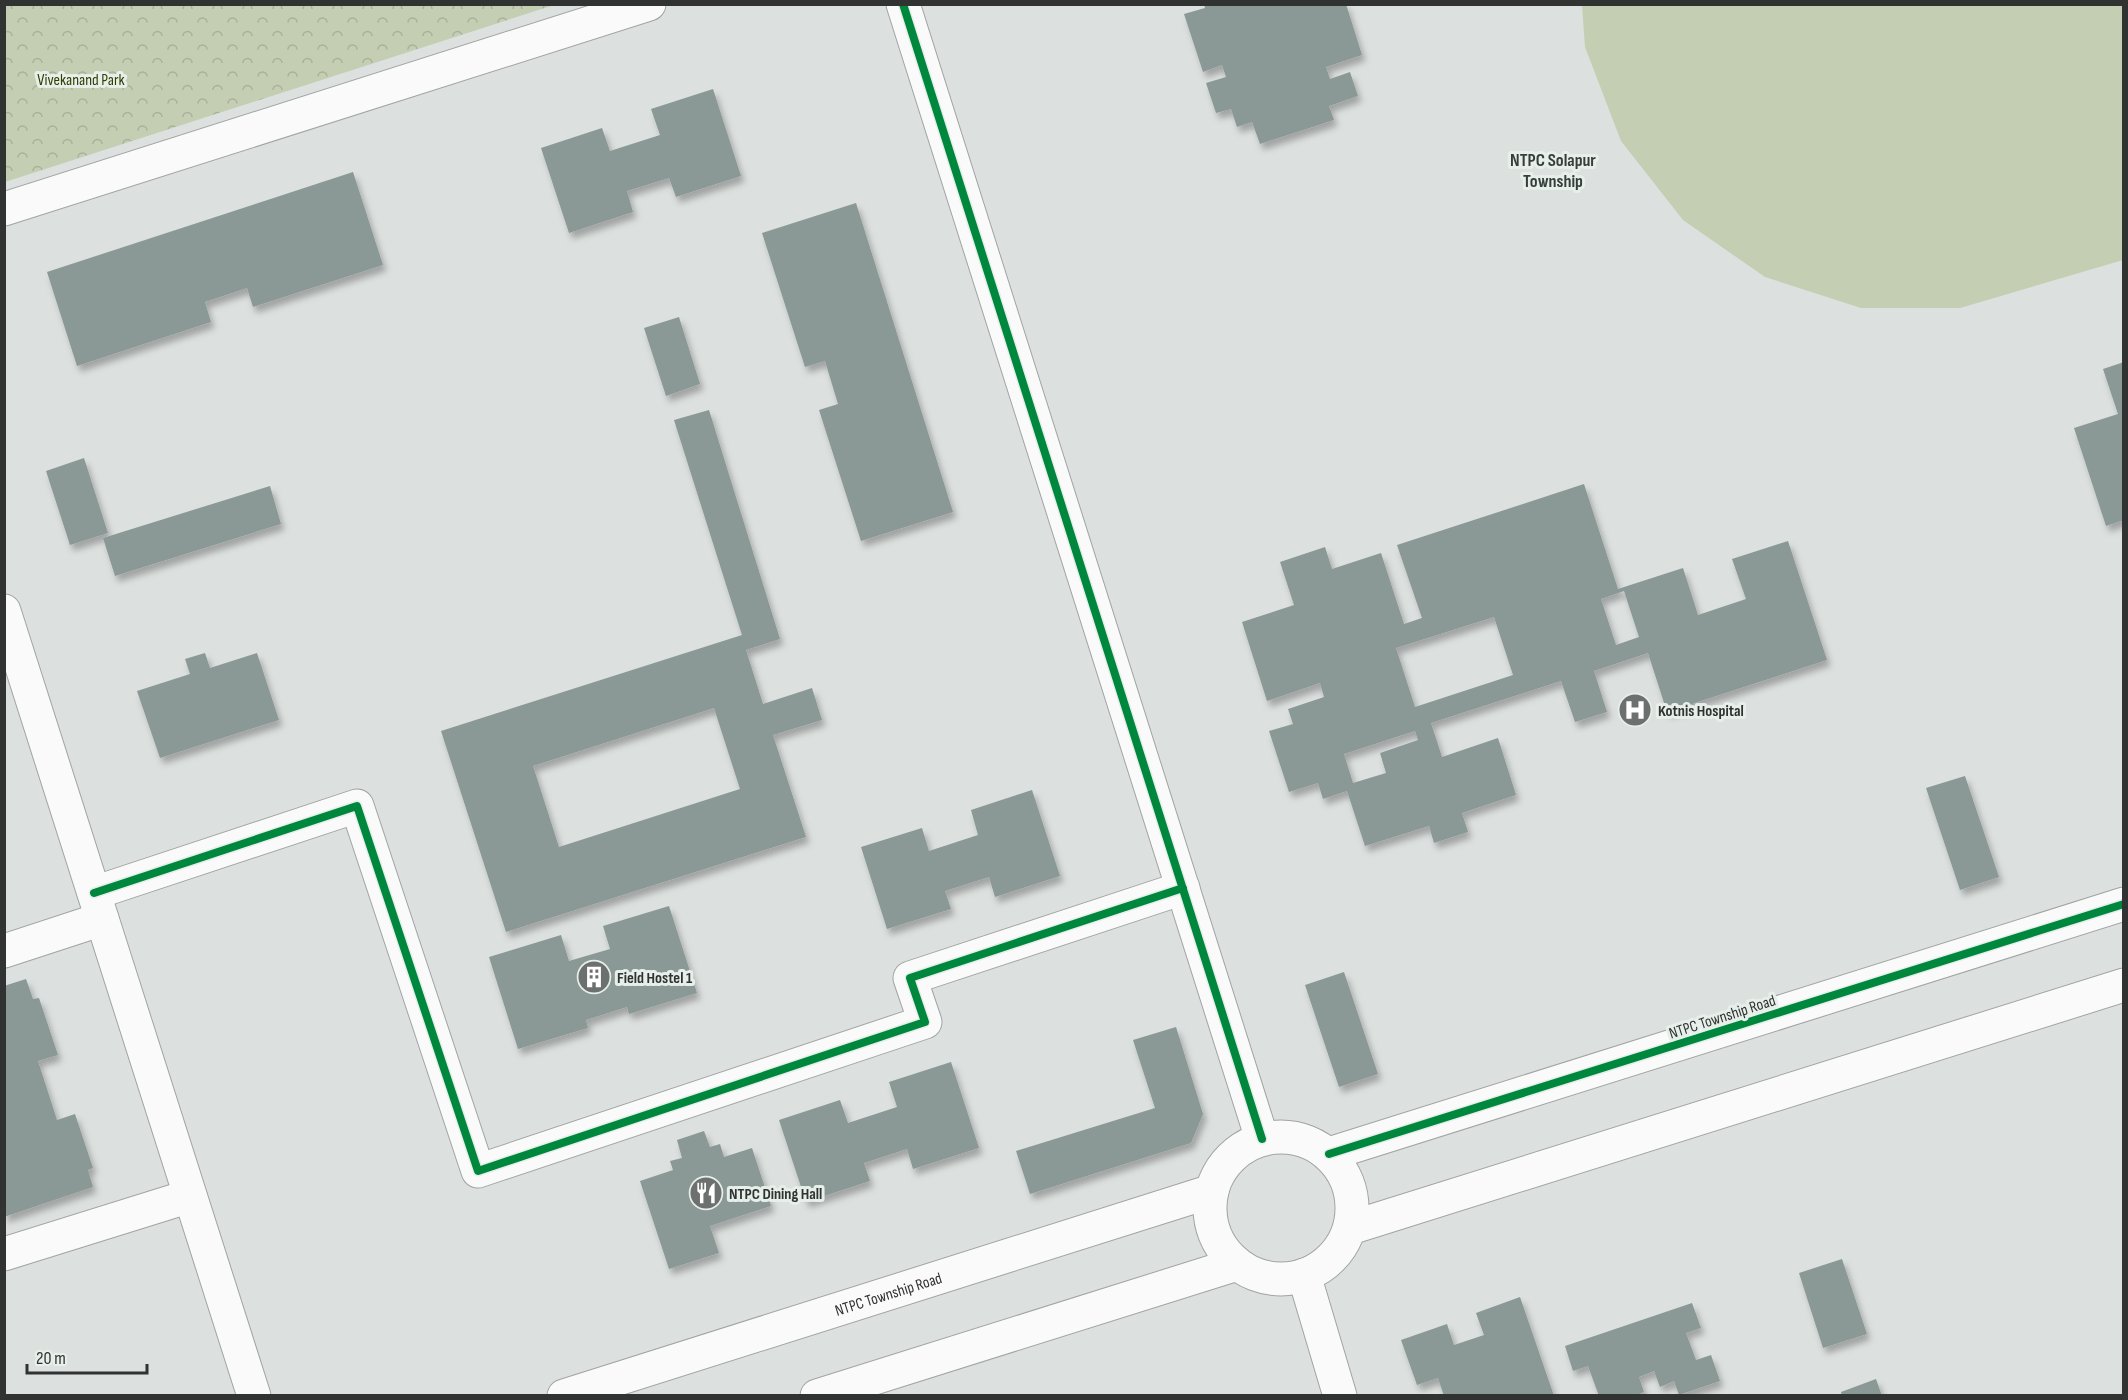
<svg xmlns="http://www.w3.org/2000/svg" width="2128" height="1400" font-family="'Sofia Sans Condensed',sans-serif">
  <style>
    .park { fill: url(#park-crowns) }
    .pitch { fill: #c4ceb2 }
    .building { fill: #8a9896; fill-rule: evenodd; filter: url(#shadow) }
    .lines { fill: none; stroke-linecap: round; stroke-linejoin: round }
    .street-casing { stroke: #a0a4a2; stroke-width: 35 }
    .street { stroke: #fafafa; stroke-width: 33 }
    .cycleway-casing { stroke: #e7efeb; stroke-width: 11 }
    .cycleway { stroke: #00873e; stroke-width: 8 }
    .labels { text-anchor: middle; stroke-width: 6; stroke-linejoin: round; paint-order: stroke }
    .park-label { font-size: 16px; fill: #323f02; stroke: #e7efeb }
    .poi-label { font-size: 16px; font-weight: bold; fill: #303331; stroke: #e7efeb; text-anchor: start }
    .street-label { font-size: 16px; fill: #303331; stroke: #e7efeb }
    .neighbourhood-label { font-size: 18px; font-weight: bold; fill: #383f3b; stroke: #e7efeb }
  </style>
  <defs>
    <pattern id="park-crowns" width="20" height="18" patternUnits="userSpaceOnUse" patternTransform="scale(1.5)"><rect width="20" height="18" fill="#c4ceb2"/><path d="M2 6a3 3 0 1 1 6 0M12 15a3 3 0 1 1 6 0" fill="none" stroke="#a9b19a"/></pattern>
    <filter id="shadow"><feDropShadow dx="3.5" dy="6" stdDeviation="3" flood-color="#0004"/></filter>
  </defs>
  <rect width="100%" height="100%" fill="#dce0de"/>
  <path class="park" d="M5,4H554V5L5,182Z"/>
  <path class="pitch" d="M1582,5H2123V260L1960,308H1861L1765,277L1683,220L1621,141L1585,47Z"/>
  <path class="building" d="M1204,4H1346L1362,55L1326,67L1330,79L1350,72L1358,96L1329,106L1334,120L1260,144L1252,122L1237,127L1231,109L1216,113L1206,83L1226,77L1222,65L1203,72L1184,14L1205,8Z
    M713,89L741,176L676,197L669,178L627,191L633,212L569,233L541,148L602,128L610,151L660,135L651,109Z
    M353,172L383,265L253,307L247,288L205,302L211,322L77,366L47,272Z
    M856,203L953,512L861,541L819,410L838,404L825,361L805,367L762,233Z
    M679,317L700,384L666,396L644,328Z
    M2124,362V520L2106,526L2074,428L2118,414L2103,369Z
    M709,410L780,639L746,650L763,704L812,688L822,720L773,735L806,837L506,932L441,731L742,635L674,420ZM714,708L740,789L559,847L533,766Z
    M84,458L108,533L70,545L46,471Z
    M1584,484L1618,589L1683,568L1698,615L1746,599L1732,559L1788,541L1827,660L1667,712L1648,653L1594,671L1607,712L1575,722L1561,681L1431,723L1442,757L1498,738L1516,795L1462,813L1468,832L1434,843L1429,826L1365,846L1347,791L1323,799L1318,783L1289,792L1269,731L1293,724L1288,709L1324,697L1320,683L1267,701L1242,622L1294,605L1280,562L1325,547L1332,569L1381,553L1404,624L1422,618L1397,545ZM1624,591L1639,637L1616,645L1601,599ZM1494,617L1513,675L1415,707L1396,648ZM1415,731L1418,740L1380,753L1386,773L1353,783L1344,754Z
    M270,486L281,524L115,576L103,538Z
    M205,653L210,668L257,653L279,720L160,758L137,691L190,674L185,659Z
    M1965,776L1999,877L1960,890L1926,788Z
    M1032,790L1060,876L995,897L989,877L945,891L951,909L887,929L861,847L922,828L929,851L978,835L971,810Z
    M669,906L697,993L629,1014L627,1007L586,1020L588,1028L518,1049L489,957L561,935L569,961L610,949L603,926Z
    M1344,972L1378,1074L1339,1087L1305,985Z
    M26,979L33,999L39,998L58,1055L38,1061L57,1120L75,1114L93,1168L88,1170L93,1187L4,1217V986Z
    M1176,1027L1203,1114L1191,1143L1030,1194L1016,1151L1155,1108L1133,1040Z
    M951,1062L979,1148L913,1169L907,1149L864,1163L870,1181L806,1202L779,1120L840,1100L848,1123L897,1107L889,1082Z
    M704,1131L710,1147L720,1144L724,1157L752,1148L771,1206L710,1226L719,1253L669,1269L640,1181L673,1170L670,1161L682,1158L677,1140Z
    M1842,1259L1867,1334L1823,1348L1799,1273Z
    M1520,1297L1554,1396H1444L1438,1378L1417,1385L1401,1340L1447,1324L1454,1345L1484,1335L1476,1313Z
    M1692,1303L1701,1328L1686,1333L1696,1360L1711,1355L1720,1381L1679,1395L1674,1381L1660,1387L1654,1371L1639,1377L1644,1392L1634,1396H1599L1588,1366L1573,1371L1565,1346Z
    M1876,1379L1882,1396H1842L1841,1392Z"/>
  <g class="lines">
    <defs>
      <g id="street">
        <path d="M903,4L1262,1139"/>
        <path d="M4,209L649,4"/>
        <path d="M4,611L254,1396"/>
        <path d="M94,893L357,806L478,1171L925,1022L910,978L1183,888"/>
        <path d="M4,951L102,919"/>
        <circle cx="1281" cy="1208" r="71"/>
        <path d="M1329,1154L2124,904"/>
        <path d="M1350,1228L2124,985"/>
        <path d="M4,1254L190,1196"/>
        <path d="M1304,1275L1340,1396"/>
        <path id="s1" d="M564,1396L1212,1191"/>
        <path d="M817,1396L1237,1264"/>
      </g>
    </defs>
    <use href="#street" class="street-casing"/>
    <use href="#street" class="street"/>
    <defs>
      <path id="cycleway" d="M903,4L1262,1139
        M94,893L357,806L478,1171L925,1022L910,978L1183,888
        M1329,1154L2124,904"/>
    </defs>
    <use href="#cycleway" class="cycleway-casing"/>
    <use href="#cycleway" class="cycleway"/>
  </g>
  <defs>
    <symbol id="hospital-disc" viewBox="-11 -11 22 22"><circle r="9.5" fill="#6c706e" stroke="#e7efeb"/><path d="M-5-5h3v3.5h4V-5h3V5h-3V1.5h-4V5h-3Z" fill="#fff"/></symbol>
    <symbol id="building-disc" viewBox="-11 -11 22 22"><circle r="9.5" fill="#6c706e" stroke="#e7efeb"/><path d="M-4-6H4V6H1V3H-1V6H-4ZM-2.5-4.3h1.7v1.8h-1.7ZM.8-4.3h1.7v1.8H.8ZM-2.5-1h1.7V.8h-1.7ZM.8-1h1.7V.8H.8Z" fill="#fff"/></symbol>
    <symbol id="restaurant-disc" viewBox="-11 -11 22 22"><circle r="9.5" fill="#6c706e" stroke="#e7efeb"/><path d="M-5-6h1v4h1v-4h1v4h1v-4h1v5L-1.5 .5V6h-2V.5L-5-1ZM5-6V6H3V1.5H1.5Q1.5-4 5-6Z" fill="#fff"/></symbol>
  </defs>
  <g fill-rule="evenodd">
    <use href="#hospital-disc" x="1616" y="691" width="38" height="38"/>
    <use href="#building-disc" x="575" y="958" width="38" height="38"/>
    <use href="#restaurant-disc" x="687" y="1174" width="38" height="38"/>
  </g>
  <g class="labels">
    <g class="park-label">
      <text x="81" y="85">Vivekanand Park</text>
    </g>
    <g class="poi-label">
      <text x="1658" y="716">Kotnis Hospital</text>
      <text x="617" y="983">Field Hostel 1</text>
      <text x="729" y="1199">NTPC Dining Hall</text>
    </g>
    <g class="street-label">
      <text transform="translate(1722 1016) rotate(-18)" y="6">NTPC Township Road</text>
      <text dy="6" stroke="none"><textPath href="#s1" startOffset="340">NTPC Township Road</textPath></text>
    </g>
    <g class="neighbourhood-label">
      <text x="1553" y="166">NTPC Solapur<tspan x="1553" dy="21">Township</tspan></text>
    </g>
  </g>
  <rect width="2128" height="1400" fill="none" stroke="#303331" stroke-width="12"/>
  <path d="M27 1364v9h120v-9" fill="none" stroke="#303331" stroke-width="3"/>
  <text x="36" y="1364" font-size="18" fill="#303331" stroke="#e7efeb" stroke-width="4.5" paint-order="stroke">20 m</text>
</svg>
